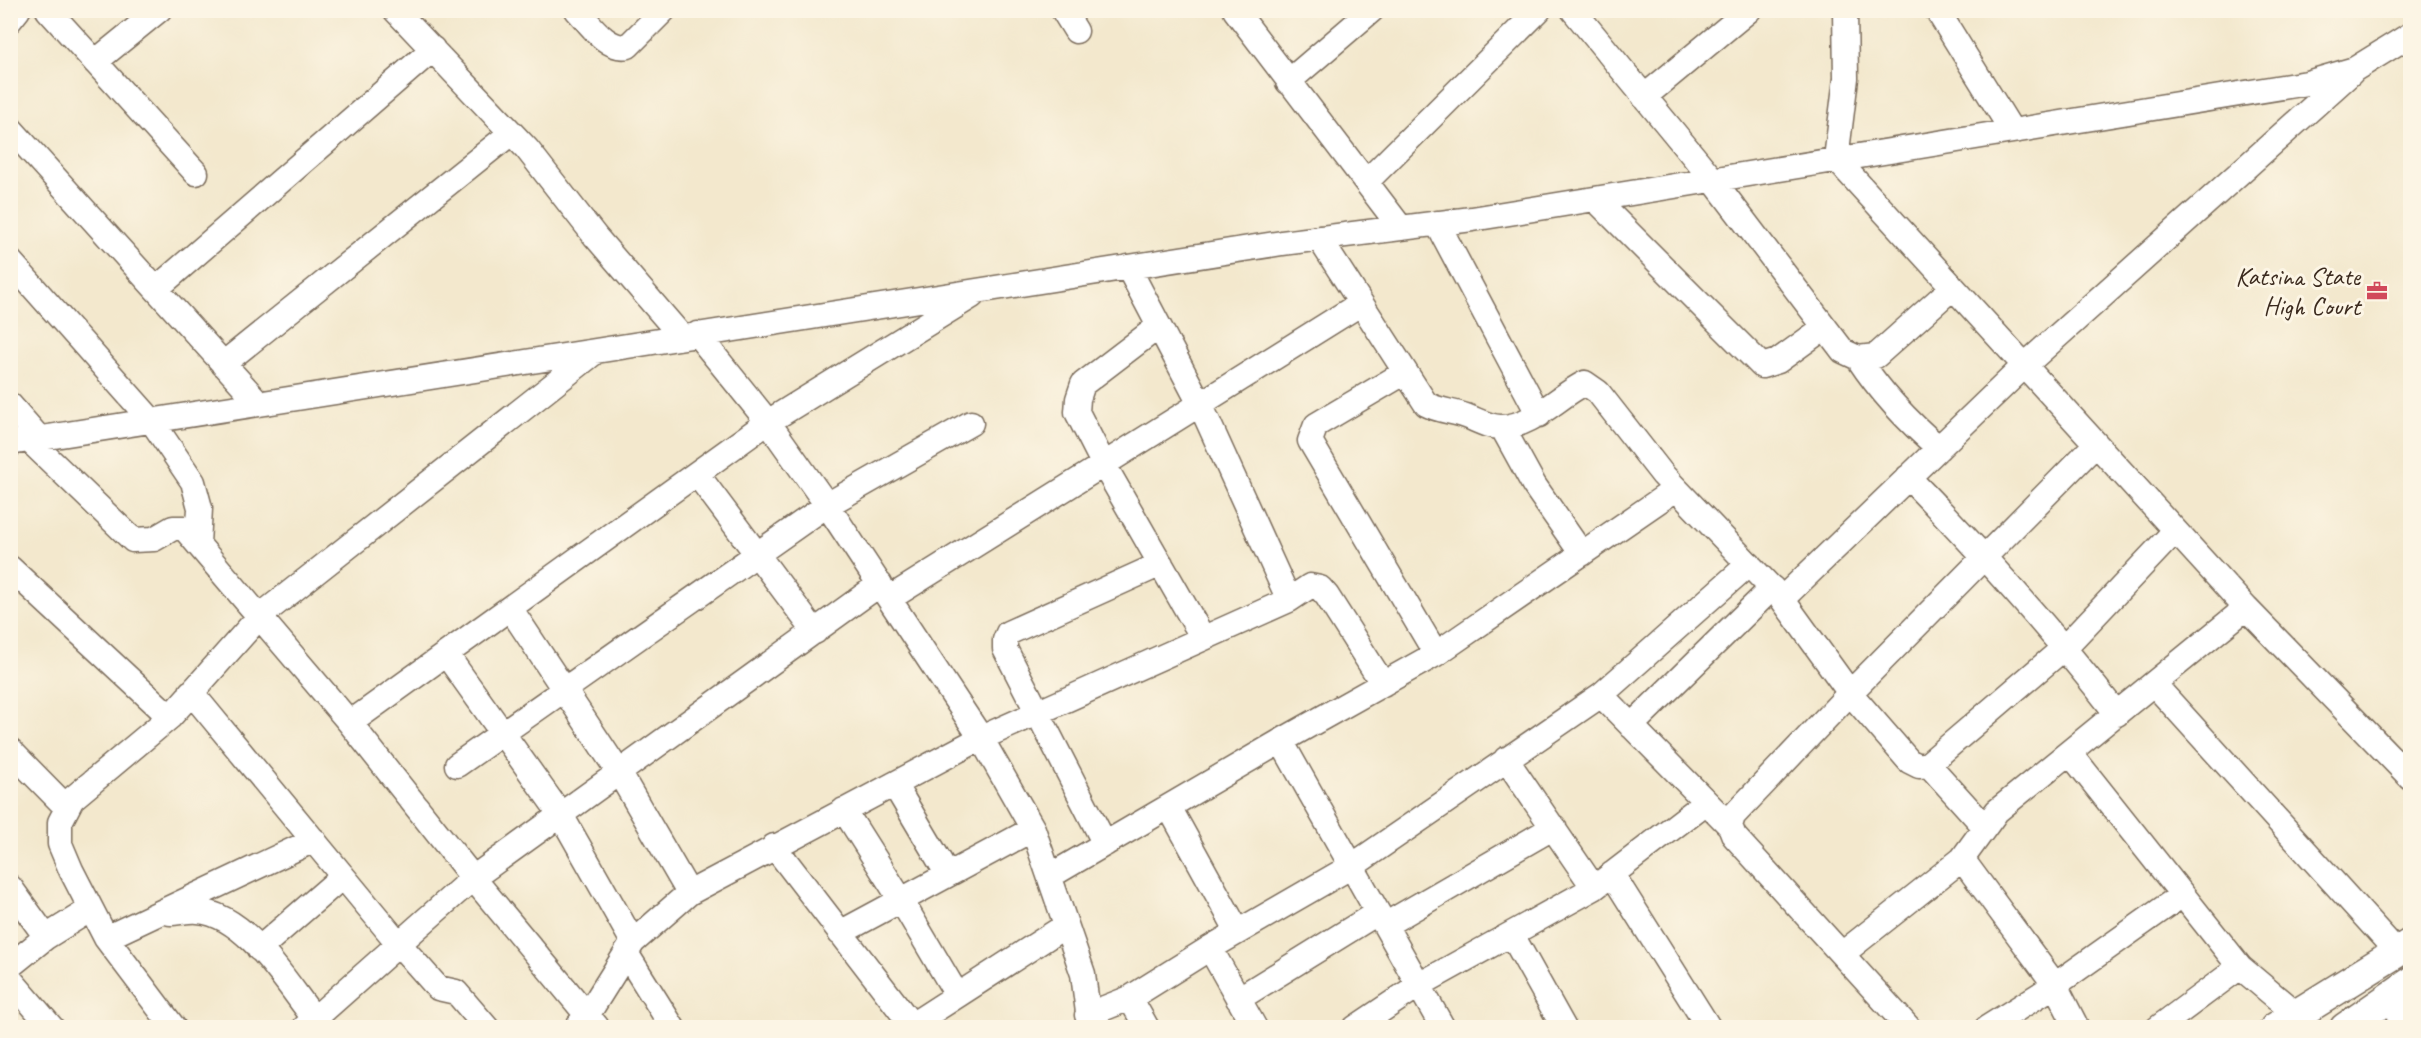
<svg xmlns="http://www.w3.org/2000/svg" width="2421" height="1038" font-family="Caveat,sans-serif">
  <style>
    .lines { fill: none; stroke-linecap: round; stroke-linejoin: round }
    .minor-casing { stroke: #7b6c5b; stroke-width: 27 }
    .major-casing { stroke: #7b6c5b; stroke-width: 33 }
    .minor { stroke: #fff; stroke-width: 24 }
    .major { stroke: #fff; stroke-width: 30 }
    .labels { text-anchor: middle; stroke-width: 6; stroke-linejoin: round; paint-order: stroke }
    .poi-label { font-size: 26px; fill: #3b2a1e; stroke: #fcf5e5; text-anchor: end }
  </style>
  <rect width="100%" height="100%" fill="#fcf5e5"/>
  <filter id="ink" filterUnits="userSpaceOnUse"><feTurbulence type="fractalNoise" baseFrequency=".0167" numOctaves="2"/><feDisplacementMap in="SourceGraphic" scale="12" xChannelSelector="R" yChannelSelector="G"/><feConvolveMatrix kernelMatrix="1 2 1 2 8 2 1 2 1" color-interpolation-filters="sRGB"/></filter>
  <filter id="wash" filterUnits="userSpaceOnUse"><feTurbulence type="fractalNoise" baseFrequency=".008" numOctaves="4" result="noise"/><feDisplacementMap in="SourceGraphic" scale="24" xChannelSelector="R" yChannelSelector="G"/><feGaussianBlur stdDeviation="1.35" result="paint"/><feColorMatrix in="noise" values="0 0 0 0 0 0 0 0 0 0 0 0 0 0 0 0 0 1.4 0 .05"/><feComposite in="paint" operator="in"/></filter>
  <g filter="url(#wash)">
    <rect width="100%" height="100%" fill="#f3e8cd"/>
  </g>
  <g filter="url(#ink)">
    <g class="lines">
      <defs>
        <path id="minor" d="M48,10L196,173
          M395,10L527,149L595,236L682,337
          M577,10C590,24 608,51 628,46L664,10
          M1063,10L1076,31
          M1235,10L1401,228
          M1573,10L1713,180L1843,351L1858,358L1876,356L1952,288
          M1845,10L1846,78L1836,159L2246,608L2410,777
          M1937,10L2012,131
          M10,20L18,10
          M95,62L159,10
          M1288,82L1372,10
          M1644,97L1749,10
          M10,128L259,403
          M1366,182L1539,10
          M1595,199L1762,366L1778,361L1825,327
          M1437,223L1539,415
          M1319,238L1426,404C1439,411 1452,411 1466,416C1477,420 1488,427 1501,427C1532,427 1558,396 1585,383L1598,392L1663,475L1782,599L1850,693L1909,761L1919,766L1928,764L2065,647L2175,531
          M10,261L151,420L193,482L200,508L198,544
          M1128,267L1201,406L1289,600
          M156,289L433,49
          M1159,326L1083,384L1078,399L1077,412L1104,465L1203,638
          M697,334L768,422L827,505L981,738L1033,829L1083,974L1090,1028
          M1858,358C1881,393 1907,421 1939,448
          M223,364L511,133
          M1404,373L1316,425L1310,441L1436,654
          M10,405L39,438
          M1502,427L1534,485L1582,554
          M28,439L133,540L154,539L173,528H184L350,723L473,878L597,1027
          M10,443L1282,243L1472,219L2307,83L2355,69L2410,35
          M697,474L815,632
          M1908,477C1982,553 2052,630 2117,714
          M10,568L170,717
          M890,598L1360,304
          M1782,599L2023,367L2351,73
          M510,608L620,774L689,893
          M446,654L561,815L633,942
          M2154,684L2397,952
          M191,692L399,944L438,988L456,992L487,1028
          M1601,695L1730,826L1734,836L1909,1028
          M350,723L768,422L972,296
          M1631,726L1772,588
          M1281,741L1443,1028
          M10,750L67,808
          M2070,753L2240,967L2296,1014
          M1506,759L1594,888
          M1928,764L1984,826
          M457,765L827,505L971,423
          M894,784L948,875
          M1169,807L1238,932
          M844,810L901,900L957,995
          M1730,826L1733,816L1850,693L2095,445
          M1105,844L1005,649V640L1008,633L1161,564
          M774,846L914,1028
          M1962,859L2055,985L2077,1028
          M1612,874L1709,1028
          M1050,876L1281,741L1436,654L1676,489
          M10,887L46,937
          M170,913C179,913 189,910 198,911C247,915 286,983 314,1018
          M1385,925L1554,827
          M840,933L1033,829
          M1512,935L1564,1028
          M106,938L314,840
          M1210,948L1255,1028
          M259,949L343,876
          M626,953L673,1028
          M1842,954L1962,859L1997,811L2246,608
          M10,966L46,937L91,909
          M10,979L52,1028
          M2389,997L2406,1028
          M1130,998L1147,1028
          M1238,999L1377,913
          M1087,1015L1130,998L1210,948L1352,866L1601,695L1749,564
          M174,1028L106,938L71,870L60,844V822L72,799L170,717L259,617L595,352
          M304,1028L473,878L880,584
          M576,1028L588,1014L633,942L689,893L981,738L1289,600L1310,586L1320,588L1327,596L1383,684
          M907,1028L1065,926
          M1355,1028L1419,985L1594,888L1705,803
          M1987,1028L2055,985L2182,895
          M2158,1028L2240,967"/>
        <path id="major" d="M2275,1028L2410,944
          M2345,1028L2410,983"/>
      </defs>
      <use href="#minor" class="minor-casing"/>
      <use href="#major" class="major-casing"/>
      <use href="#minor" class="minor"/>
      <use href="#major" class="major"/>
    </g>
  </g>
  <defs>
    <symbol id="office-bare" viewBox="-9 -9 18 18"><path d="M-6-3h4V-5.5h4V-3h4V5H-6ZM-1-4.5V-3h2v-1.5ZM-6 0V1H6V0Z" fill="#d1495b" stroke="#fcf5e5" stroke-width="2.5" paint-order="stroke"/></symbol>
  </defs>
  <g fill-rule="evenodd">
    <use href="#office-bare" x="2362" y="276" width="30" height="30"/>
  </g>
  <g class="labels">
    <g class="poi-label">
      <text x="2360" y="285">Katsina State<tspan x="2360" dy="30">High Court</tspan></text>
    </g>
  </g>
  <rect width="2421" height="1038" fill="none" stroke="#fcf5e5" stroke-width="36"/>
</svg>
